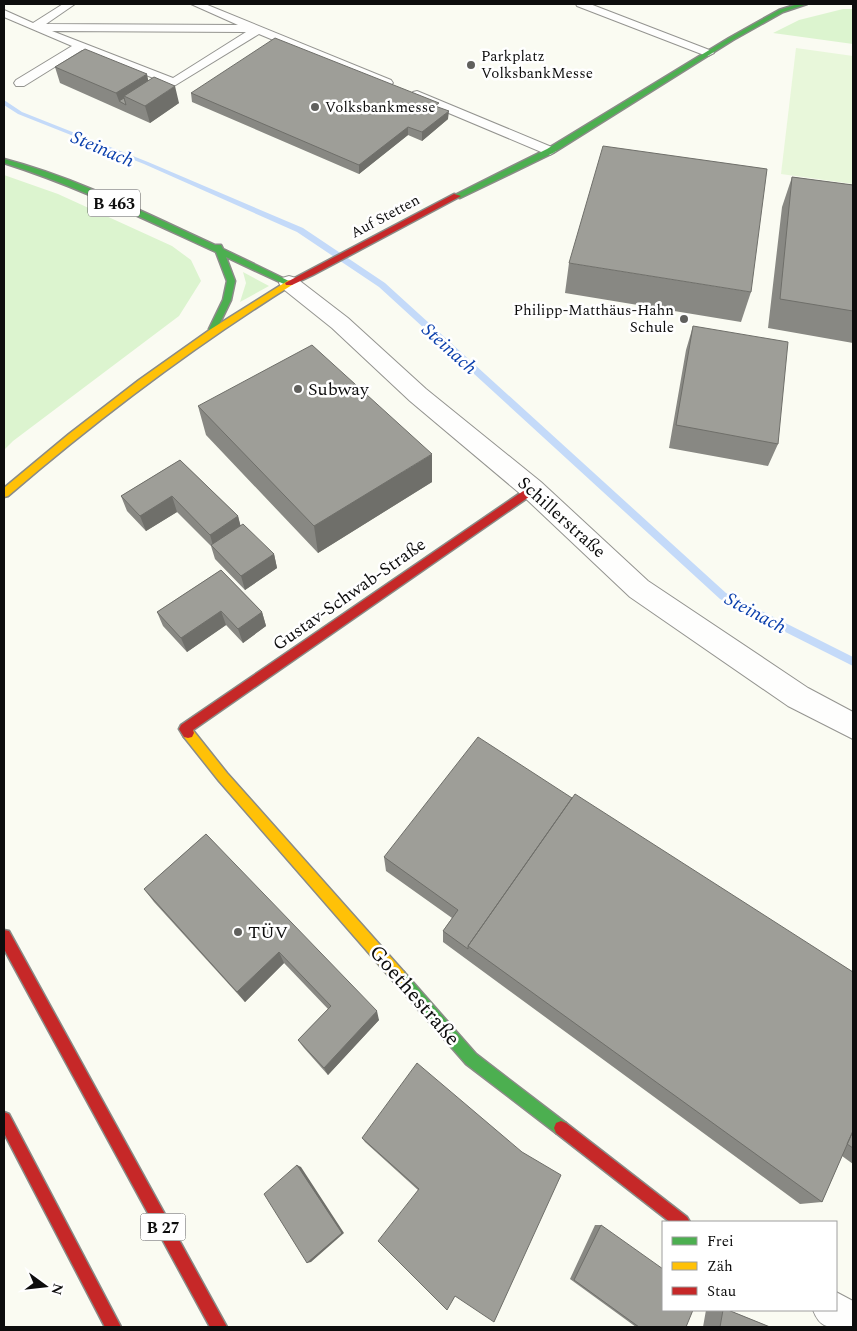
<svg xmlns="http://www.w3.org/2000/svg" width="857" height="1331" font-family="Spectral,serif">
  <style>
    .green { fill: #dcf4cf }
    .pitch { fill: #e8f7da }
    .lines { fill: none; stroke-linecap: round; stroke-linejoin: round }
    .stream { fill: #c4daf9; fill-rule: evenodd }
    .lane-casing { stroke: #949490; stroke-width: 2 }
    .street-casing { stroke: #949490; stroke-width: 2 }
    .fast-casing { stroke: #8a8b87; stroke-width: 3 }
    .slow-casing { stroke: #8a8b87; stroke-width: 3 }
    .jam-casing { stroke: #8a8b87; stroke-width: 3 }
    .lane { fill: #fefefd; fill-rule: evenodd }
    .street { fill: #fefefd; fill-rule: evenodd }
    .fast { fill: #4caf50; fill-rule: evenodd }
    .slow { fill: #ffc107; fill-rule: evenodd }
    .jam { fill: #c62828; fill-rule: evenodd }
    .wall { fill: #888883 }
    .shaded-wall { fill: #6f6f6a }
    .building { fill: #9e9e98; stroke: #6f6f6a }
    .poi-dot { fill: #60605d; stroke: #fff; stroke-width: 2 }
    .labels { text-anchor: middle; stroke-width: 5; stroke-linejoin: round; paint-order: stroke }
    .far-poi-label { font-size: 15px; fill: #0d0d0d; stroke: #fff; text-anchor: start }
    .far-street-label { font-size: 15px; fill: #0d0d0d; stroke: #fff }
    .shield { fill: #fff; stroke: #565656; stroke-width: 1 }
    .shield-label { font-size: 16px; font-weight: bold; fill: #0d0d0d }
    .poi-label { font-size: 18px; fill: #0d0d0d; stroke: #fff; text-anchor: start }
    .street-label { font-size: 18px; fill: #0d0d0d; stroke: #fff }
    .water-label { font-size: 19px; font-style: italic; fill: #0a3fac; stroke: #fff }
    .near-street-label { font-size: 21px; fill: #0d0d0d; stroke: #fff }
  </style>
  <rect width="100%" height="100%" fill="#fafbf2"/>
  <path class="green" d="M843,9H853V44L773,33L799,20Z
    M4,175L58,194L172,246L191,260L201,281L179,316L13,441L4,450Z
    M243,272L269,286L240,302L246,283Z"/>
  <path class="pitch" d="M796,48L853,56V184L781,174Z"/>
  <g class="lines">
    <path class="stream" d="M4,100L22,112L148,162L303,228L385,283L726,593L853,657V666L720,599L379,287L297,232L144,164L18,114L4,105Z"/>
    <defs>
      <path id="lane" d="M63,4H75L46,24L238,25L191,4H205L391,80L393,83L387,87L383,86L259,34L174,86L82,50L24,86H16L14,83L16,80L72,46L4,17V10L33,23ZM52,31L246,32L173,78Z
        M576,4H590L712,51L714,53L708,56L704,55L577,6Z
        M417,91L554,148L556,151L550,155L546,154L413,98L411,95L413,92Z"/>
      <path id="street" d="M289,276L296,278L348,318L426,389L541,482L648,581L808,688L853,712V739L788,706L630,597L523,496L410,401L332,328L282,288L279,283L282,278Z
        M836,1292L853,1301V1327C831,1327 821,1331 813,1310H836Z"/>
      <path id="fast" d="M798,4H807L783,12L733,40L553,153L460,198L453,196L547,149L729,38L779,10Z
        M4,159C77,178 147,214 215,245H221L223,249L293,283L292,285H286L226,257L235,281L231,300L216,331H210L209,329L223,300L227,281L216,252C146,220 77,186 4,163Z
        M399,970L404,972L476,1054L566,1123L568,1128L566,1133L561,1135L556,1133L466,1064L394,982L392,977L394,972Z"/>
      <path id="slow" d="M289,280L293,283L292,285C191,348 98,419 8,496L4,497V488L69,434L139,380L211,329Z
        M188,728L192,729L227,773L404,972L406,977L404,982L399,984L394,982L219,781L184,737L182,733L184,729Z"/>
      <path id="jam" d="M454,194L461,196L313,275L292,285H286L285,283Z
        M532,485L537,489L536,492L193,730L194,733L192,737L188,738L184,737L179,729L181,725Z
        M4,930L9,931L227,1327H210L4,949Z
        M4,1112L9,1114L121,1327H105L4,1133Z
        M561,1121L566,1123L687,1217L690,1222H670L556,1133L554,1128L556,1123Z"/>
    </defs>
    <use href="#lane" class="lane-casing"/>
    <use href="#street" class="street-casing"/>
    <use href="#fast" class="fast-casing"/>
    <use href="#slow" class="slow-casing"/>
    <use href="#jam" class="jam-casing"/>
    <use href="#lane" class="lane"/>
    <use href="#street" class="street"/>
    <use href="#fast" class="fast"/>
    <use href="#slow" class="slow"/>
    <use href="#jam" class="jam"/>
  </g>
  <path class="wall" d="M55,67L148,81L179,103L150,123L60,83Z
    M191,93L439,107L448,119L422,141L408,135L359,174L192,102Z
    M792,177L853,185V343L768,328L782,207Z
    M569,263L751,292L741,322L565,293Z
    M693,326L778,444L768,466L669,448L686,350Z
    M198,406L432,482L318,553L206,435Z
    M180,460L238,516L240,525L274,554L277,568L245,590L215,559L211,546L177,512L146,531L127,511L121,496Z
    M221,570L262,612L266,626L243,643L226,625L187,652L163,626L157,612Z
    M572,798L853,972V1164L842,1156L822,1202L800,1204L443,942V931L452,918L386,871L384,857Z
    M206,834L379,1020L328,1075L304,1048L298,1040L328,1009L284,963L245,1002L154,902L144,889Z
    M362,1138L522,1152L418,1190L365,1142Z
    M595,1225H601L686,1327H636L570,1279Z
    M706,1310H728L770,1327H703Z"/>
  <path class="shaded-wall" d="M147,74L150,89L124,96L126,105L119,101L116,93Z
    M175,86L179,103L150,123L145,106Z
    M449,111L448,119L422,141V132Z
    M408,127V135L359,174V165Z
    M432,454V482L318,553L314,526Z
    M172,496L177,512L146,531L140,516Z
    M238,516L242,531L214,549L210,535Z
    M274,554L277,568L245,590L241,576Z
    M221,611L226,625L187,652L181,638Z
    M262,612L266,626L243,643L238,629Z
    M279,952L284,963L245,1002L237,992Z
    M377,1011L379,1020L328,1075L324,1068Z
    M297,1165L301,1167L344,1233L311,1262L307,1263Z"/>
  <path class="building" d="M275,38L439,103L435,106L449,111L422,132L408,127L359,165L191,93Z
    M85,49L147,74L116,93L55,67Z
    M154,77L175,86L145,106L124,96Z
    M124,98L126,105L119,101Z
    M603,146L767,169L751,292L569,263Z
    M792,177L853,185V311L780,299Z
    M693,326L788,342L778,444L676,425Z
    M312,345L432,454L314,526L198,406Z
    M180,460L238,516L210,535L172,496L140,516L121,496Z
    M243,524L274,554L241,576L211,545Z
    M221,570L262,612L238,629L221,611L181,638L157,612Z
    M478,737L572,798L468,946V949L443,931L458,910L384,857Z
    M575,794L853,972V1131L822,1202L468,946Z
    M206,834L377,1011L324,1068L298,1040L331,1006L279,952L237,992L144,889Z
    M417,1063L522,1152L561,1175L494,1322L455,1296L447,1310L378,1241L419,1189L362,1138Z
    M853,1131V1148L847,1144Z
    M297,1165L342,1233L307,1263L264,1194Z
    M601,1225L663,1269V1310H693L686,1327H639L574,1280Z
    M723,1310H728L770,1327H720Z"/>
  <g class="poi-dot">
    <circle cx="471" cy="65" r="5"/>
    <circle cx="315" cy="107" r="5"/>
    <circle cx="684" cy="319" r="5"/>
    <circle cx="298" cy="389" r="5"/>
    <circle cx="238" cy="932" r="5"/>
  </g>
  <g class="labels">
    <g class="far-poi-label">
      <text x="481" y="61">Parkplatz<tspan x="481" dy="17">VolksbankMesse</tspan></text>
      <text x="325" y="112">Volksbankmesse</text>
      <text x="674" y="315" text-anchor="end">Philipp-Matthäus-Hahn<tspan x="674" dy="17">Schule</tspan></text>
    </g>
    <g class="far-street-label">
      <text transform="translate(385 216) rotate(-28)" y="5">Auf Stetten</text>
    </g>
    <g class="shield">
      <rect x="88" y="189.5" width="52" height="27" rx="4"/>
      <rect x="140.5" y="1213.5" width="45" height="27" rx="4"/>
    </g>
    <g class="shield-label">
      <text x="114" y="209">B 463</text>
      <text x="163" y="1233">B 27</text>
    </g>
    <g class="poi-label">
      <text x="308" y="395">Subway</text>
      <text x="248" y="938">TÜV</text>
    </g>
    <g class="street-label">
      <text transform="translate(562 517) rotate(42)" y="6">Schillerstraße</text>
      <text transform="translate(349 594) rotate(-35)" y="6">Gustav-Schwab-Straße</text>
    </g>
    <g class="water-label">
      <text transform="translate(103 148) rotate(23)" y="7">Steinach</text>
      <text transform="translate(450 348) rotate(42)" y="7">Steinach</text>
      <text transform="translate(756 612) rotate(28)" y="7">Steinach</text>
    </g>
    <g class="near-street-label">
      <text transform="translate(415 995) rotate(49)" y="7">Goethestraße</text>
    </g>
  </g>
  <rect width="857" height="1331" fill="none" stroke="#0d0d0d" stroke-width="10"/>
  <rect x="662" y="1221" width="175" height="90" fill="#ffffff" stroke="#9e9e9e"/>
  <rect x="672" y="1237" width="25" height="8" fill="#4caf50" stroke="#9e9e9e"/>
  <text x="707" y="1246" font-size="15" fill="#0d0d0d">Frei</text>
  <rect x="672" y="1262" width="25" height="8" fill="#ffc107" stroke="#9e9e9e"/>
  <text x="707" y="1271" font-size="15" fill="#0d0d0d">Zäh</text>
  <rect x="672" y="1287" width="25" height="8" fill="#c62828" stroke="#9e9e9e"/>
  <text x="707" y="1296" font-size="15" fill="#0d0d0d">Stau</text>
  <g transform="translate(45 1286) rotate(105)" stroke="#ffffff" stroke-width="4" paint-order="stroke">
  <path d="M0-4L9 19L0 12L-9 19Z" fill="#0d0d0d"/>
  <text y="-8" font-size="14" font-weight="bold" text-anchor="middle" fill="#0d0d0d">N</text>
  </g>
</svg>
